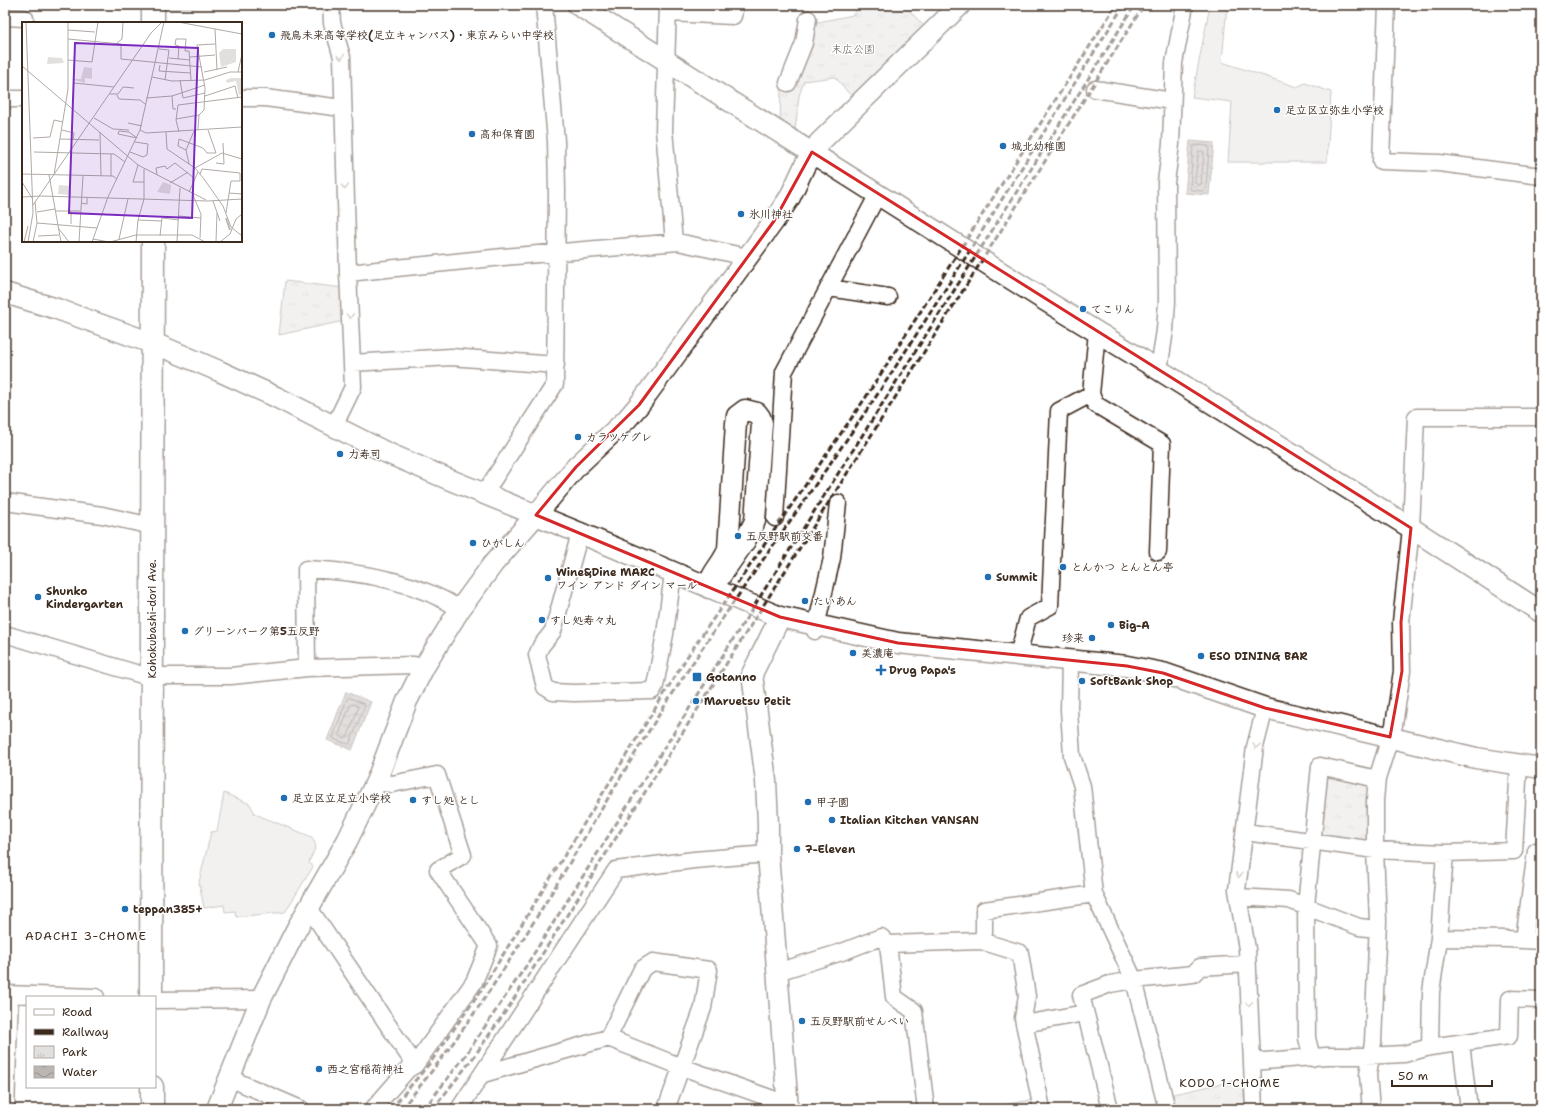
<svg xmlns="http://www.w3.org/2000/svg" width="1546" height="1114" font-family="'Shantell Sans','Klee One',sans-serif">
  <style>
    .grass { fill: #e2e0de; stroke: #8e857e }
    .park { fill: url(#park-tufts); stroke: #8e857e }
    .water { fill: url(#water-waves); stroke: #887e77 }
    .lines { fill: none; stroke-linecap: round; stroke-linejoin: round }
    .shore { stroke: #6f625a; stroke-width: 1 }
    .minor-casing { stroke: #3b2a1e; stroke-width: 19 }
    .tertiary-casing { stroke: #3b2a1e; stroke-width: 23 }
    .secondary-casing { stroke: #3b2a1e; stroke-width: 25 }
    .minor { stroke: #fff; stroke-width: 16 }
    .tertiary { stroke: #fff; stroke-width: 20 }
    .secondary { stroke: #fff; stroke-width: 22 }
    .rail { stroke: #3b2a1e; stroke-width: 3; stroke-dasharray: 6 3; stroke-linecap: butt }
    .oneway { stroke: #a79f9a }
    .marked { fill: none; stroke: #d62828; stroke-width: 3; stroke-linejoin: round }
    .poi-dot { fill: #1f6fb2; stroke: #fff; stroke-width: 1.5 }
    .labels { text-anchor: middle; stroke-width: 3; stroke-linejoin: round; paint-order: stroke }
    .poi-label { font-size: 11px; font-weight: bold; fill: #3b2a1e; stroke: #fff; text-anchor: start }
    .park-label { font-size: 11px; fill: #65584e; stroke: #fff }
    .street-label { font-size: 11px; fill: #3b2a1e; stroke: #fff }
    .neighbourhood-label { font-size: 12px; letter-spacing: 1px; fill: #3b2a1e; stroke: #fff }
    .inset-river { fill: none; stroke: #bcb6b3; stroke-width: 2 }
    .inset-road { fill: none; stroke: #b1aaa5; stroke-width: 1 }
    .view { fill: #7b2cbf; fill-opacity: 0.15; stroke: #7b2cbf; stroke-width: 2 }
    .inset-edge { fill: none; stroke: #3b2a1e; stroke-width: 2 }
  </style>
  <defs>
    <pattern id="park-tufts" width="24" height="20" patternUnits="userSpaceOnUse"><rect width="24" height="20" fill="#e2e0de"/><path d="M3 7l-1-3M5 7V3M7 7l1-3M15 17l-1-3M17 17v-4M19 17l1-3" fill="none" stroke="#c3c0be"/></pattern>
    <pattern id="water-waves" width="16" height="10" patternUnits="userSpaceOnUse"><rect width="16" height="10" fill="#bcb6b3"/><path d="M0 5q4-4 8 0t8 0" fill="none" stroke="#9a9491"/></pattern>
  </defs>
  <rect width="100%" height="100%" fill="#fff"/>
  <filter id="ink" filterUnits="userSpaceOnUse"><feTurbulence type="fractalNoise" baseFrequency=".025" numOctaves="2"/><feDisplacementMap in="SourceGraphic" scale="8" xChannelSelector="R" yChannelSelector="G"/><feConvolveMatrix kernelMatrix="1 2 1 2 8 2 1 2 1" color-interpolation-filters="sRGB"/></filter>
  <g filter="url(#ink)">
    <path class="grass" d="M1210,5H1227L1222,62L1297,87L1305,83L1331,92L1327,162H1228L1232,102L1192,97Z
      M224,793L250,804L255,814L312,837L316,846L309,862L313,867L285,912L236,917L235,911L225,912L224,905L204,908L199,882L211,832L217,831Z"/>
    <path class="park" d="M170,5H224L170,9Z
      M888,5H904L924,26L851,96L835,77L804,81L799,96L795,132L780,122L781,87H791L813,23L853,15L858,7L887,9Z
      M285,281L344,288V321L279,335Z
      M1323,775L1365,780L1368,785L1366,845L1320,839Z
      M1243,1079L1245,1109H1176L1173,1094Z
      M1035,1099L1036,1109H984Z"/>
    <path class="water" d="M1190,141L1214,143L1209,195L1185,193Z
      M346,692L371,702L352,750L327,740Z"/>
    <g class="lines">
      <path class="shore" d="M1195,145L1208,146L1209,148L1206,189L1204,191L1191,190L1190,188L1193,147Z
        M1199,151H1203L1204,153L1201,184L1199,185L1195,183Z
        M350,698L364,704L365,705L350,743L348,744L334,739L333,737L347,699Z
        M352,704L358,706V709L348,736L345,738L340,736L339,734L350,706Z"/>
      <defs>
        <path id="minor" d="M668,5L664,130L674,242
          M1387,5L1381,161L1439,163L1541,176
          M668,13L733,16L735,5
          M5,17L25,18
          M788,83L804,43L808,19
          M1095,89L1172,101
          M241,98H265L342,108
          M5,99H23
          M348,273L503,257L678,242L747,257
          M829,288L888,297
          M1097,332L1091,394L1095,404L1162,444L1158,552
          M352,363L451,357L556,365
          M1159,370L1165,330L1167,301L1166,182L1171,144L1174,63L1185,5
          M328,423L337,420L353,387L348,273L342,57L332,23L331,5
          M484,494L555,384L557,192L556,141L544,5
          M5,502L102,515L152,526
          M775,518L784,372L878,194
          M580,533L553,631L541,646L537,655L545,687L553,692L574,693L652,691L655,686L665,634L673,573
          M815,631L832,558L838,503
          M5,634L142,675L152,676H231L307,668L414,665L424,667
          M1018,655L1028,618L1050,606L1059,411L1091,394
          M1070,660L1069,710L1072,756L1082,786L1094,894L1134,980L1167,1109
          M307,668L306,569C359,571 414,580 460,609
          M1245,832L1375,850L1445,853L1514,851L1519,764
          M1238,897L1289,900L1359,927L1377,929
          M309,908L415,1065
          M1439,938L1508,939L1541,941
          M1524,940L1536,851
          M981,941L984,933V910L1094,894
          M888,944L894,997L914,1011L926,1109
          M777,972L842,952L881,937L888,944L981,941L1020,953L1027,996L1023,1018L1042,1109
          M5,994L96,997
          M155,1000L261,999
          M1024,1024L1085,1013
          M608,1038L642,969L653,962L709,970L703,1008L666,1109
          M1461,1043L1469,1109
          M1430,1047L1431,992L1439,938L1445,853
          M1312,1058L1307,1038L1306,906L1320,766L1377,779
          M1252,1062L1326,1056H1365L1404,1054L1430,1047L1509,1036L1510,999L1541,1000
          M483,1074L608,1038L682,1067L787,1104
          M229,1078L301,1109
          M6,1109L10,994
          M373,1109L408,1069L415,1065L474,982L489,946L438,870L463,855L437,775L392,784L376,782
          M459,1109L616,870L694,860L768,854
          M1110,1109L1081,995L1110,984L1134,980L1193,974L1200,967L1247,964
          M1254,1109L1247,949L1237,890L1255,747L1265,708
          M1371,1109L1368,1075L1373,1042L1378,921L1375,850V800L1377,779L1394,725L1402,671L1401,622L1411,528L1416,417H1541"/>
        <path id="tertiary" d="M578,5L1046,301L1159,370L1411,528L1541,612
          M5,293L57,309L163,347L219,371L276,397L385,452L448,479L580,533L780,617L898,643L1127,666L1163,673L1265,708L1476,758L1541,768
          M745,410L757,413L760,417L762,423L755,521L745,541L715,584L709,588C709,574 724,563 728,549L736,423L737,416Z
          M780,617L752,674L766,781L768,824V854L788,1109
          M217,1109L261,999L296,930L347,841L376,782L407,701L424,667L460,609L493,564L536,515L576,467L627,419L639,405L774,221L790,197L805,165L819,143L960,5"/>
        <path id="secondary" d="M153,5V23
          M151,997L153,241
          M152,1087V1109"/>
      </defs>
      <use href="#minor" class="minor-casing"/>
      <use href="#tertiary" class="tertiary-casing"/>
      <use href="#secondary" class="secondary-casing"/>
      <use href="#minor" class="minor"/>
      <use href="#tertiary" class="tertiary"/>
      <use href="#secondary" class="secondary"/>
      <path class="rail" d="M391,1109L430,1063L480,992L687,657L866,397L1116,5
        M401,1109C509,982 583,832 673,693C739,591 811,493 879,392C963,264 1042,134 1124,5
        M424,1109L465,1056L526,966L1135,5
        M433,1109L473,1058L510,1005L1144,5"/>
    </g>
    <defs><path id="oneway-chevron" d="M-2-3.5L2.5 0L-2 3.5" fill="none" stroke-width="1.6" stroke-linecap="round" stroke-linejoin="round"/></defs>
    <g class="oneway">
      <use href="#oneway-chevron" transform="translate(341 57) rotate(81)"/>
      <use href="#oneway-chevron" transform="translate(345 187) rotate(88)"/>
      <use href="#oneway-chevron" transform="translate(350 316) rotate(87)"/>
      <use href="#oneway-chevron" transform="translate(1256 746) rotate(101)"/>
      <use href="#oneway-chevron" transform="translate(1239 875) rotate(98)"/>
      <use href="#oneway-chevron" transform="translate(1249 1004) rotate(87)"/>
    </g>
  </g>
  <path d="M0 0H1546V1114H0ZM812,152L1411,528L1401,622L1402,671L1390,737L1265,708L1163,673L1127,666L898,643L780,617L536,515L576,467L639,405L774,221Z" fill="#fff" fill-opacity=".55" fill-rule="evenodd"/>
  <path class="marked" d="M812,152L1411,528L1401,622L1402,671L1390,737L1265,708L1163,673L1127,666L898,643L780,617L536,515L576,467L639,405L774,221Z"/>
  <g class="poi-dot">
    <circle cx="272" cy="35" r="4"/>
    <circle cx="1277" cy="110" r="4"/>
    <circle cx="472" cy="134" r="4"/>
    <circle cx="1003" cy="146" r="4"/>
    <circle cx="741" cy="214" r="4"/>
    <circle cx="1083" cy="309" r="4"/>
    <circle cx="578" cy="437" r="4"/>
    <circle cx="340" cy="454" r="4"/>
    <circle cx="738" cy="536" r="4"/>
    <circle cx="473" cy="543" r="4"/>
    <circle cx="1063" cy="567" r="4"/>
    <circle cx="988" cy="577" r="4"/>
    <circle cx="548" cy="578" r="4"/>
    <circle cx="38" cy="597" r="4"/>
    <circle cx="805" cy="601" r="4"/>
    <circle cx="542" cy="620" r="4"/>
    <circle cx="1111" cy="625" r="4"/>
    <circle cx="185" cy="631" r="4"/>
    <circle cx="1092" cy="638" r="4"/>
    <circle cx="853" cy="653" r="4"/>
    <circle cx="1201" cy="656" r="4"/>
    <path d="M879 664h4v4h4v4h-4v4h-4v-4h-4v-4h4z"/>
    <rect x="692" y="672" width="10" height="10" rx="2"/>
    <circle cx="1082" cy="681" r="4"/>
    <circle cx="696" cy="701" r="4"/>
    <circle cx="284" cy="798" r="4"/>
    <circle cx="413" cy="800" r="4"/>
    <circle cx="808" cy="802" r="4"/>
    <circle cx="832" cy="820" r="4"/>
    <circle cx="797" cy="849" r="4"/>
    <circle cx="125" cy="909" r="4"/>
    <circle cx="802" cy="1021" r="4"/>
    <circle cx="319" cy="1069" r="4"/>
  </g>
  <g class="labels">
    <g class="poi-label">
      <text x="280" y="39">飛鳥未来高等学校(足立キャンパス)・東京みらい中学校</text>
      <text x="1285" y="114">足立区立弥生小学校</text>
      <text x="480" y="138">高和保育園</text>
      <text x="1011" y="150">城北幼稚園</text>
      <text x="749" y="218">氷川神社</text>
      <text x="1091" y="313">てこりん</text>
      <text x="586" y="441">カラツケグレ</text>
      <text x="348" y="458">力寿司</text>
      <text x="746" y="540">五反野駅前交番</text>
      <text x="481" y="547">ひがしん</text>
      <text x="1071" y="571">とんかつ とんとん亭</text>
      <text x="556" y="576">Wine&amp;Dine MARC<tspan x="556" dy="13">ワイン アンド ダイン マール</tspan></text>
      <text x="996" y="581">Summit</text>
      <text x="46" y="595">Shunko<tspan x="46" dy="13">Kindergarten</tspan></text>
      <text x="813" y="605">たいあん</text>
      <text x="550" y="624">すし処寿々丸</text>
      <text x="1119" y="629">Big-A</text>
      <text x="193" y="635">グリーンパーク第5五反野</text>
      <text x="1084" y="642" text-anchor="end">珍来</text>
      <text x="861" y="657">美濃庵</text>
      <text x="1209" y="660">ESO DINING BAR</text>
      <text x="889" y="674">Drug Papa's</text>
      <text x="706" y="681">Gotanno</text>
      <text x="1090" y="685">SoftBank Shop</text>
      <text x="704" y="705">Maruetsu Petit</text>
      <text x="292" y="802">足立区立足立小学校</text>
      <text x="421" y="804">すし処 とし</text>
      <text x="816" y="806">甲子園</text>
      <text x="840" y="824">Italian Kitchen VANSAN</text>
      <text x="805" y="853">7-Eleven</text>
      <text x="133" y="913">teppan385+</text>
      <text x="810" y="1025">五反野駅前せんべい</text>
      <text x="327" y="1073">西之宮稲荷神社</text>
    </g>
    <g class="park-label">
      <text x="853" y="53">末広公園</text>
    </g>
    <g class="street-label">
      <text transform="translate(152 619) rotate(-90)" y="4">Kohokubashi-dori Ave.</text>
    </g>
    <g class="neighbourhood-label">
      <text x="86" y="940">ADACHI 3-CHOME</text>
      <text x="1230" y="1087">KODO 1-CHOME</text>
    </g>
  </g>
  <g transform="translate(22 22)">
    <rect width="220" height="220" fill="#fff"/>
    <path d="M201,27H214V40L199,45L197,31ZM26,35L40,36L42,41L25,42ZM62,45L70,46V57L63,56V61L49,57H59ZM209,56H220V73H217L214,59L205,61L204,58ZM141,160L149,163L148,172L135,170Z" fill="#e2e0de"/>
    <path d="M37,163L48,164L49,173L36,172Z" fill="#e2e0de"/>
    <path class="inset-river" d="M204,196L208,208"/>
    <path class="inset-road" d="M4,0L11,191L6,220M156,0L220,12M193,7L195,48M46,8L73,10M46,17L99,22V37L180,45M95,21L100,17L101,0M137,27L147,28L143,58M168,35L193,33M147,36L168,38M156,37L157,24L153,23L154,17H164L163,29H167L169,58M46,38L70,40L76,0M138,43L137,49L169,51M0,44L116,143L184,178M182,50L205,45M216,50L220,32M130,55L150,59L183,58L208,50H220M158,58L161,76L183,71M52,61L92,65M88,72H96L101,65L112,66M95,73L97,77L118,78L123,82M150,74L151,87H154M183,74L213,64L216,76M124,76L150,74L183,63M72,96L91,107L107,108M154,97L177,93M106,101L120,104M40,108L52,111L51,118M118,108L124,111L220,105M176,108L177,93L182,88L183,66L175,23L193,22M186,108L194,131M97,109L107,110L115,116L96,112ZM78,110L79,154M144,110L145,127L173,146L182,157L201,184L209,205L220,214M157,110L154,98L156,83L220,75M11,116L28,115L32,98L41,100M38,117L77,118M164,128L156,124L157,117L181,126L185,131H194M12,130L92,132L103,140M108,130L121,135L125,133L126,122L113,120M194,141L202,142L201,121M167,142L164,128L172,109M116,143L111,160H122M173,146L200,131L220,137M0,152L91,154L95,157M178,152L180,147L218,151V159H209L204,191M27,153L39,220M32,153L46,67V0M135,153L134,146L143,144L145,147L153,141L172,156M89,154V132M0,160L10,176M148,161L166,150M167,170L176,150M207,171L220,172M171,173L179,192L178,216M0,175L19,174L186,179L220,177M191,179L198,199M59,181L65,182V175M11,183L129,11L140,0M33,189H58M15,190L33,187M157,194L179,196M116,198L140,199M15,201L75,206M49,202V189M37,207L47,220M16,214L37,213M138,214L140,196L157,198M71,217L87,220M97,217L106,177M2,220L6,204M11,220L15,201L13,180M57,220L61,154M70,220L86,175L118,108L142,0M88,220L114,213H170L183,220M114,220L116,198L122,177V147M155,220L158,166M194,220L195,191M198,220L208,212L214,197L220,192"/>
    <path class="view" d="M53,21L176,26L170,196L47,191Z"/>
    <rect width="220" height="220" class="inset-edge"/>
  </g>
  <rect width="1546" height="1114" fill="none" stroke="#fff" stroke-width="20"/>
  <rect x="10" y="10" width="1526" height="1094" fill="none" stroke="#3b2a1e" stroke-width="1.5" filter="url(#ink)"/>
  <rect x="26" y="996" width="130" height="92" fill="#ffffff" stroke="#b1aaa5"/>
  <rect x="34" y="1009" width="20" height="6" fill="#ffffff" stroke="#b1aaa5"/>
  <text x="62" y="1016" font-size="12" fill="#3b2a1e">Road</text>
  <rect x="34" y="1029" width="20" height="6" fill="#3b2a1e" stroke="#b1aaa5"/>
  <text x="62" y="1036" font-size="12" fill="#3b2a1e">Railway</text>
  <rect x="34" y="1046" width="20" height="12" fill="url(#park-tufts)" stroke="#b1aaa5"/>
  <text x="62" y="1056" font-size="12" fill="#3b2a1e">Park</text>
  <rect x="34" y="1066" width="20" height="12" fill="url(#water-waves)" stroke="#b1aaa5"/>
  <text x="62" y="1076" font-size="12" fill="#3b2a1e">Water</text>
  <path d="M1392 1080v6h100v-6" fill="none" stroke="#3b2a1e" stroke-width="2"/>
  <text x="1398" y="1080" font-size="12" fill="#3b2a1e" stroke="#ffffff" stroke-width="3" paint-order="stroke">50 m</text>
</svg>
